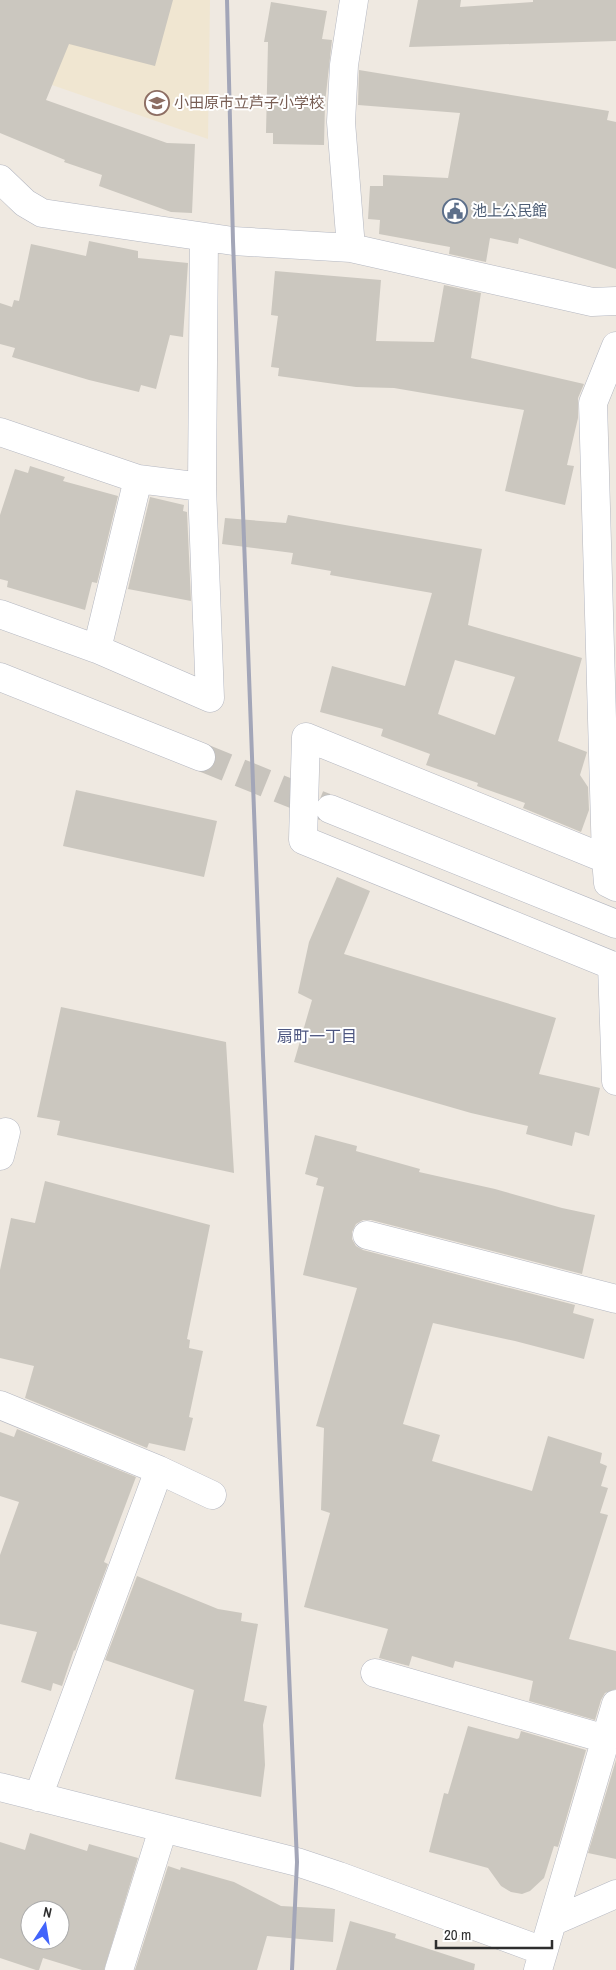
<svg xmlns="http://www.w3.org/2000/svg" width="616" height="1970" font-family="'Archivo Narrow','Noto Sans JP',sans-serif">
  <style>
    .education { fill: #f0e6d1 }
    .building { fill: #cbc7bf; fill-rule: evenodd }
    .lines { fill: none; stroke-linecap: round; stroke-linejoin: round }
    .minor-tunnel { stroke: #c8c4bd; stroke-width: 28; stroke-dasharray: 28 14; stroke-linecap: butt }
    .minor-casing { stroke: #b4b7c1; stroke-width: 29 }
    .minor { stroke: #fff; stroke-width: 28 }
    .rail { stroke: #a3a6b8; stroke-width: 4 }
    .labels { text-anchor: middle; stroke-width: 4; stroke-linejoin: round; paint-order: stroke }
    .education-label { font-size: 15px; fill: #785e54; stroke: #fff; text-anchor: start }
    .service-label { font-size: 15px; fill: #4e5e75; stroke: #fff; text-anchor: start }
    .neighbourhood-label { font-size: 16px; fill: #4d5680; stroke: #fff }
  </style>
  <rect width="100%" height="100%" fill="#efe9e1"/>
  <path class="education" d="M0,0H210L208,139L0,67Z"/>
  <path class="building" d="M0,0H173L155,66L69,44L46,100L167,143L195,144L192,213L171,212L99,186L102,175L64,162L65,160L0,133Z
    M418,0H461L460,7L533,2V0H616V41L409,47Z
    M271,2L327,11L322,39L332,40L325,103L324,145L273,144V133H266L268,42H264Z
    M359,70L609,111L607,120L616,122V269L519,238L518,244L490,238L486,262L449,254L450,247L379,234L380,220L368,219L370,186H383V175L448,178L460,113L358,105Z
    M89,241L138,251V258L188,263L183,337L170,335L156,389L141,385L139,392L89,380L12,357L15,348L0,344V303L12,307L14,300L19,301L31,244L86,256Z
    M275,271L381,280L376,341L434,342L444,285L481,293L471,358L584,384L578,398V418L567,465L574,466L565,505L505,491L524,410L394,388L356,387L278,376L279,368L271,367L278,316L271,315Z
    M30,466L65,477L63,481L118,496L97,583L92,582L85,610L7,587L8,581L0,579V515L15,469L28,473Z
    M150,497L184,505L183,511L187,512L191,601L128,589Z
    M288,515L482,549L468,625L582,658L558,741L587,752L580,775L588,787L589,810L581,832L523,808L525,803L477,786L478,783L426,765L430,754L381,736L383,729L320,712L332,666L405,686L432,593L330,575L331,571L291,564L293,553L222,544L225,518L286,523ZM455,660L515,677L495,735L438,714Z
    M76,790L217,821L204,877L63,846Z
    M337,877L370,891L344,954L556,1018L539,1074L600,1088L589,1136L575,1132L572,1146L526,1134L528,1126L471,1113L294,1062L312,1000L298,993L309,942Z
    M61,1007L226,1042L234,1173L57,1135L60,1121L37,1117Z
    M315,1135L357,1146L356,1151L420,1169L419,1172L495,1189L562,1208L595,1215L582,1274L371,1220H363L356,1224L352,1232V1239L356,1246L363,1250L575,1305L573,1313L594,1319L584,1359L515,1341L433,1323L403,1424L440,1435L432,1461L532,1491L548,1436L602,1453L600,1463L607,1466L601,1486L608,1488L600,1513L608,1515L569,1639L616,1651V1689L605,1693L601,1700L595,1720L529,1701L533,1681L455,1661L453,1668L412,1656L409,1666L379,1658L388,1629L304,1607L330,1513L321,1510L324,1428L316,1426L357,1288L303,1275L324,1187L316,1185L318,1178L305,1174Z
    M45,1181L210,1225L187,1339L190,1340L189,1348L203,1351L189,1417L193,1418L185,1451L149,1443L147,1448L25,1398L34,1366L0,1358V1270L11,1218L35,1223Z
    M17,1429L136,1477L104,1562L108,1564L75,1651L74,1650L62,1686L53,1683L51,1691L21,1682L37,1632L0,1624V1555L19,1502L0,1496V1432L14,1437Z
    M137,1576L218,1609L242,1613L241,1621L258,1624L244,1701L267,1706L263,1725L265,1765L261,1797L175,1779L194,1690L105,1660Z
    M468,1726L517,1739L519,1738L521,1731L586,1750L558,1847L554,1846L544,1878L530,1891L522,1894L511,1892L501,1886L488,1868L429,1852L444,1793L448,1794Z
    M616,1760V1859L588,1853Z
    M30,1833L87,1851L89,1844L138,1858L104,1970H82L43,1958L39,1970H36L0,1958V1842L25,1850ZM30,1910H60V1940H30Z
    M168,1866L180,1870L181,1867L234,1882L281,1906L335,1909L333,1942L267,1936L257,1970H135Z
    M350,1921L396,1934L395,1938L475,1964L474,1970H336Z"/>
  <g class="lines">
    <path class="minor-tunnel" d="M201,757L325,807"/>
    <defs>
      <path id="minor" d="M0,179L25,203L42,213L233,241L351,248L592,302L616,301
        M351,248L341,122L344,65L354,0
        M616,346L593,403L606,859L608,883L616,887
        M0,432L138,479L202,487
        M0,614L97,649L210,698L202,487L204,237
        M97,649L138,479
        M0,677L201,757
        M330,809L616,924
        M606,859L306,737L303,840L616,967
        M612,965L616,1081
        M0,1156L6,1132
        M367,1235L616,1299
        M0,1405L159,1470L212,1495
        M375,1673L606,1739
        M0,1787L297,1862L339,1876L543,1951
        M38,1797L159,1470
        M552,1922L616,1894
        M119,1970L163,1829
        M538,1970L616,1704"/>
    </defs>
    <use href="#minor" class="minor-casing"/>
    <use href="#minor" class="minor"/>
    <path class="rail" d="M227,0L233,241L263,1055L297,1862L292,1970"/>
  </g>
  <defs>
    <symbol id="school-ring" viewBox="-11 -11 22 22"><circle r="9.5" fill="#fff" stroke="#8d6e63" stroke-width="1.5"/><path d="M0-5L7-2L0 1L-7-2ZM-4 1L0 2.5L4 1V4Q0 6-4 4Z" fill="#8d6e63"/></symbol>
    <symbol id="civic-ring" viewBox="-11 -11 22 22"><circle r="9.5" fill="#fff" stroke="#5c6f8a" stroke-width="1.5"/><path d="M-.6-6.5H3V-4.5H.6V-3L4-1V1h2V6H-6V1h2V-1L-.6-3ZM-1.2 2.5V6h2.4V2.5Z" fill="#5c6f8a"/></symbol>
  </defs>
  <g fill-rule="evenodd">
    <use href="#school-ring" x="143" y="89" width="28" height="28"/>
    <use href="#civic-ring" x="441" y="197" width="28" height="28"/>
  </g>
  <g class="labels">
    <g class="education-label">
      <text x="174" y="108">小田原市立芦子小学校</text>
    </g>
    <g class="service-label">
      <text x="472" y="216">池上公民館</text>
    </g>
    <g class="neighbourhood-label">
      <text x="317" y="1042">扇町一丁目</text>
    </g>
  </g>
  <g transform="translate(45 1925) rotate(12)"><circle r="24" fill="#ffffff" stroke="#ababab"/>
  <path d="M0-4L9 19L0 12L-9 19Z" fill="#4264fb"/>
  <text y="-8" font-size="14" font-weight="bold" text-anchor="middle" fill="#2e2e2e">N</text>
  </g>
  <path d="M436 1940v8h116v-8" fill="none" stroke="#2e2e2e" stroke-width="2.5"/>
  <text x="444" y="1940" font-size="15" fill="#2e2e2e" stroke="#ffffff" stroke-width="4" paint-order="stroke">20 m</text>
</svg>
